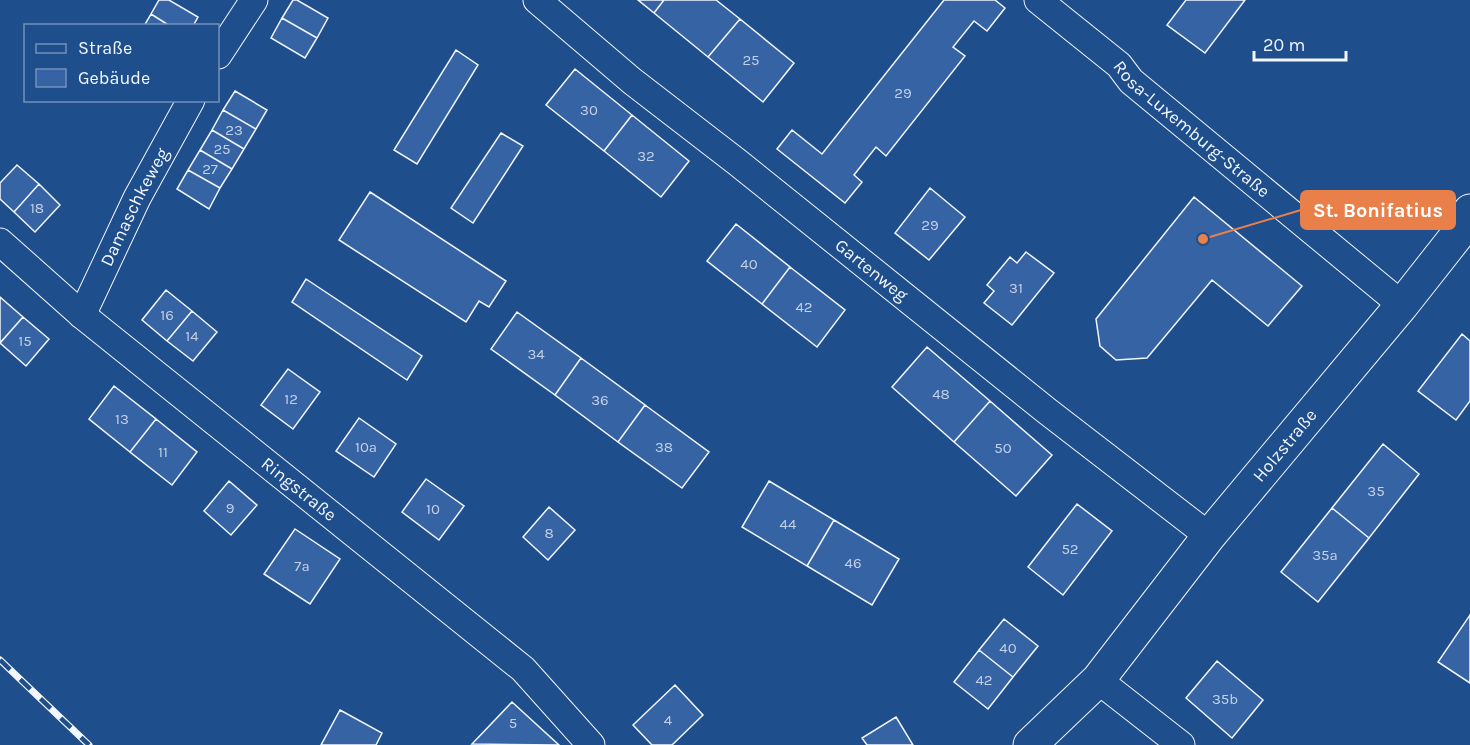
<svg xmlns="http://www.w3.org/2000/svg" width="1470" height="745" font-family="Karla,sans-serif">
  <style>
    .building { fill: #3563a3; stroke: #f2f6ff; stroke-width: 1.5 }
    .lines { fill: none; stroke-linecap: round; stroke-linejoin: round }
    .street-casing { stroke: #f2f6ff; stroke-width: 29 }
    .secondary-casing { stroke: #f2f6ff; stroke-width: 35 }
    .street { stroke: #1f4e8c; stroke-width: 27 }
    .secondary { stroke: #1f4e8c; stroke-width: 33 }
    .rail-casing { stroke: #f2f6ff; stroke-width: 7 }
    .rail { stroke: #1f4e8c; stroke-width: 4.5; stroke-dasharray: 14; stroke-linecap: butt }
    .labels { text-anchor: middle; stroke-width: 4.5; stroke-linejoin: round; paint-order: stroke }
    .number-label { font-size: 15px; fill: #c3d1e8 }
    .street-label { font-size: 18px; fill: #f2f6ff; stroke: #1f4e8c }
    .leader { fill: none; stroke: #ea8049; stroke-width: 2 }
    .callout-dot { fill: #ea8049; stroke: #1f4e8c; stroke-width: 2 }
    .callout { fill: #ea8049; stroke: #ea8049; stroke-width: 2 }
    .callout-label { font-size: 20px; text-anchor: middle; font-weight: bold; fill: #fff }
  </style>
  <rect width="100%" height="100%" fill="#1f4e8c"/>
  <path class="building" d="M159,0H169L198,17L193,26H170L151,14Z
    M293,0H297L328,18L317,38L282,18Z
    M638,0H664L654,13Z
    M664,0H716L740,19L708,57L654,13Z
    M944,0H995L1005,8L987,31L974,21L953,47L965,56L886,156L876,147L854,175L862,182L845,203L777,149L792,130L822,154Z
    M1186,0H1245L1205,53L1167,25Z
    M151,14L170,26H144Z
    M282,18L317,38L305,58L271,38Z
    M740,19L794,63L763,102L708,57Z
    M456,50L478,65L417,164L394,150Z
    M575,69L632,115L604,151L546,105Z
    M235,91L267,110L256,129L223,110Z
    M223,110L256,129L244,149L212,130Z
    M632,115L689,161L661,197L604,151Z
    M212,130L244,149L232,169L200,150Z
    M501,133L523,146L473,223L451,208Z
    M200,150L232,169L220,188L188,170Z
    M17,165L39,184L14,212L0,199V183Z
    M188,170L220,188L209,209L177,189Z
    M39,184L60,205L35,232L14,212Z
    M930,188L965,217L929,260L895,233Z
    M370,192L506,281L489,307L479,301L466,322L339,240Z
    M1194,197L1302,286L1268,326L1212,280L1147,358L1116,360L1100,346L1096,319Z
    M736,224L790,267L762,304L707,261Z
    M1026,252L1054,273L1012,325L984,303L994,291L987,285L1010,257L1017,263Z
    M790,267L845,310L817,347L762,304Z
    M306,279L422,356L407,380L292,302Z
    M166,290L192,311L167,341L142,320Z
    M0,297L23,317L0,343Z
    M192,311L217,332L193,361L167,341Z
    M517,312L581,358L555,395L491,349Z
    M23,317L49,339L26,366L0,343Z
    M1462,334L1470,341V401L1456,420L1418,391Z
    M927,347L990,401L954,442L892,387Z
    M581,358L645,405L618,442L555,395Z
    M288,369L320,392L293,429L261,405Z
    M114,386L156,419L130,452L89,419Z
    M990,401L1052,455L1016,496L954,442Z
    M645,405L709,452L682,488L618,442Z
    M359,418L396,444L374,477L336,451Z
    M156,419L197,452L172,485L130,452Z
    M1383,444L1419,474L1369,538L1332,508Z
    M426,479L464,506L439,540L402,512Z
    M229,481L257,505L231,535L204,511Z
    M769,481L834,520L807,566L742,527Z
    M1077,504L1112,531L1063,595L1028,567Z
    M549,507L575,530L548,560L523,537Z
    M1332,508L1369,538L1318,602L1281,572Z
    M834,520L899,559L872,605L807,566Z
    M295,529L340,559L310,604L264,574Z
    M1470,615V683L1438,662Z
    M1004,619L1038,646L1013,677L979,650Z
    M979,650L1013,677L988,709L954,682Z
    M1217,661L1263,700L1232,738L1186,698Z
    M675,685L703,715L672,745H652L633,725Z
    M512,702L559,745L472,744Z
    M340,710L382,733L376,745H321Z
    M896,717L913,745H867L862,738Z"/>
  <g class="lines">
    <defs>
      <g id="street">
        <path id="s1" d="M537,0L632,81L737,162L1047,411L1209,536"/>
        <path id="s2" d="M1038,0L1119,65L1131,81L1402,305"/>
        <path d="M218,55L254,0"/>
        <path id="s3" d="M0,242L82,315L523,669L591,745"/>
        <path id="s4" d="M82,315L137,198L191,100"/>
        <path d="M1098,680L1181,745"/>
      </g>
      <g id="secondary">
        <path id="s5" d="M1030,745L1098,680L1209,536L1402,305L1465,225L1470,211"/>
      </g>
    </defs>
    <use href="#street" class="street-casing"/>
    <use href="#secondary" class="secondary-casing"/>
    <use href="#street" class="street"/>
    <use href="#secondary" class="secondary"/>
    <defs>
      <path id="rail" d="M0,660L89,745"/>
    </defs>
    <use href="#rail" class="rail-casing"/>
    <use href="#rail" class="rail"/>
  </g>
  <g class="labels">
    <g class="number-label">
      <text x="751" y="65">25</text>
      <text x="903" y="98">29</text>
      <text x="589" y="115">30</text>
      <text x="234" y="135">23</text>
      <text x="222" y="154">25</text>
      <text x="646" y="161">32</text>
      <text x="210" y="174">27</text>
      <text x="37" y="213">18</text>
      <text x="930" y="230">29</text>
      <text x="749" y="269">40</text>
      <text x="1016" y="293">31</text>
      <text x="804" y="312">42</text>
      <text x="167" y="320">16</text>
      <text x="192" y="341">14</text>
      <text x="25" y="346">15</text>
      <text x="536" y="359">34</text>
      <text x="941" y="399">48</text>
      <text x="291" y="404">12</text>
      <text x="600" y="405">36</text>
      <text x="122" y="424">13</text>
      <text x="366" y="452">10a</text>
      <text x="664" y="452">38</text>
      <text x="1003" y="453">50</text>
      <text x="163" y="457">11</text>
      <text x="1376" y="496">35</text>
      <text x="230" y="513">9</text>
      <text x="433" y="514">10</text>
      <text x="788" y="529">44</text>
      <text x="549" y="538">8</text>
      <text x="1070" y="554">52</text>
      <text x="1325" y="560">35a</text>
      <text x="853" y="568">46</text>
      <text x="302" y="571">7a</text>
      <text x="1008" y="653">40</text>
      <text x="984" y="685">42</text>
      <text x="1225" y="704">35b</text>
      <text x="668" y="725">4</text>
      <text x="513" y="728">5</text>
    </g>
    <g class="street-label">
      <text dy="6" stroke="none"><textPath href="#s2" startOffset="201">Rosa-Luxemburg-Straße</textPath></text>
      <text dy="6" stroke="none"><textPath href="#s4" startOffset="120">Damaschkeweg</textPath></text>
      <text dy="6" stroke="none"><textPath href="#s1" startOffset="430">Gartenweg</textPath></text>
      <text dy="6" stroke="none"><textPath href="#s5" startOffset="394">Holzstraße</textPath></text>
      <text dy="6" stroke="none"><textPath href="#s3" startOffset="388">Ringstraße</textPath></text>
    </g>
  </g>
  <path class="leader" d="M1203 239L1301 210"/>
  <circle class="callout-dot" cx="1203" cy="239" r="6"/>
  <rect class="callout" x="1301" y="191" width="154" height="38" rx="6"/>
  <g class="callout-label">
    <text x="1378" y="217">St. Bonifatius</text>
  </g>
  <rect x="24" y="24" width="195" height="78" fill="#1f4e8c" stroke="#7391ba" stroke-width="1.5"/>
  <rect x="36" y="44" width="30" height="9" fill="#1f4e8c" stroke="#7391ba" stroke-width="1.5"/>
  <text x="78" y="54" font-size="18" fill="#f2f6ff">Straße</text>
  <rect x="36" y="69" width="30" height="18" fill="#3563a3" stroke="#7391ba" stroke-width="1.5"/>
  <text x="78" y="84" font-size="18" fill="#f2f6ff">Gebäude</text>
  <path d="M1254 51v9h92v-9" fill="none" stroke="#f2f6ff" stroke-width="3"/>
  <text x="1263" y="51" font-size="18" fill="#f2f6ff" stroke="#1f4e8c" stroke-width="4.5" paint-order="stroke">20 m</text>
</svg>
